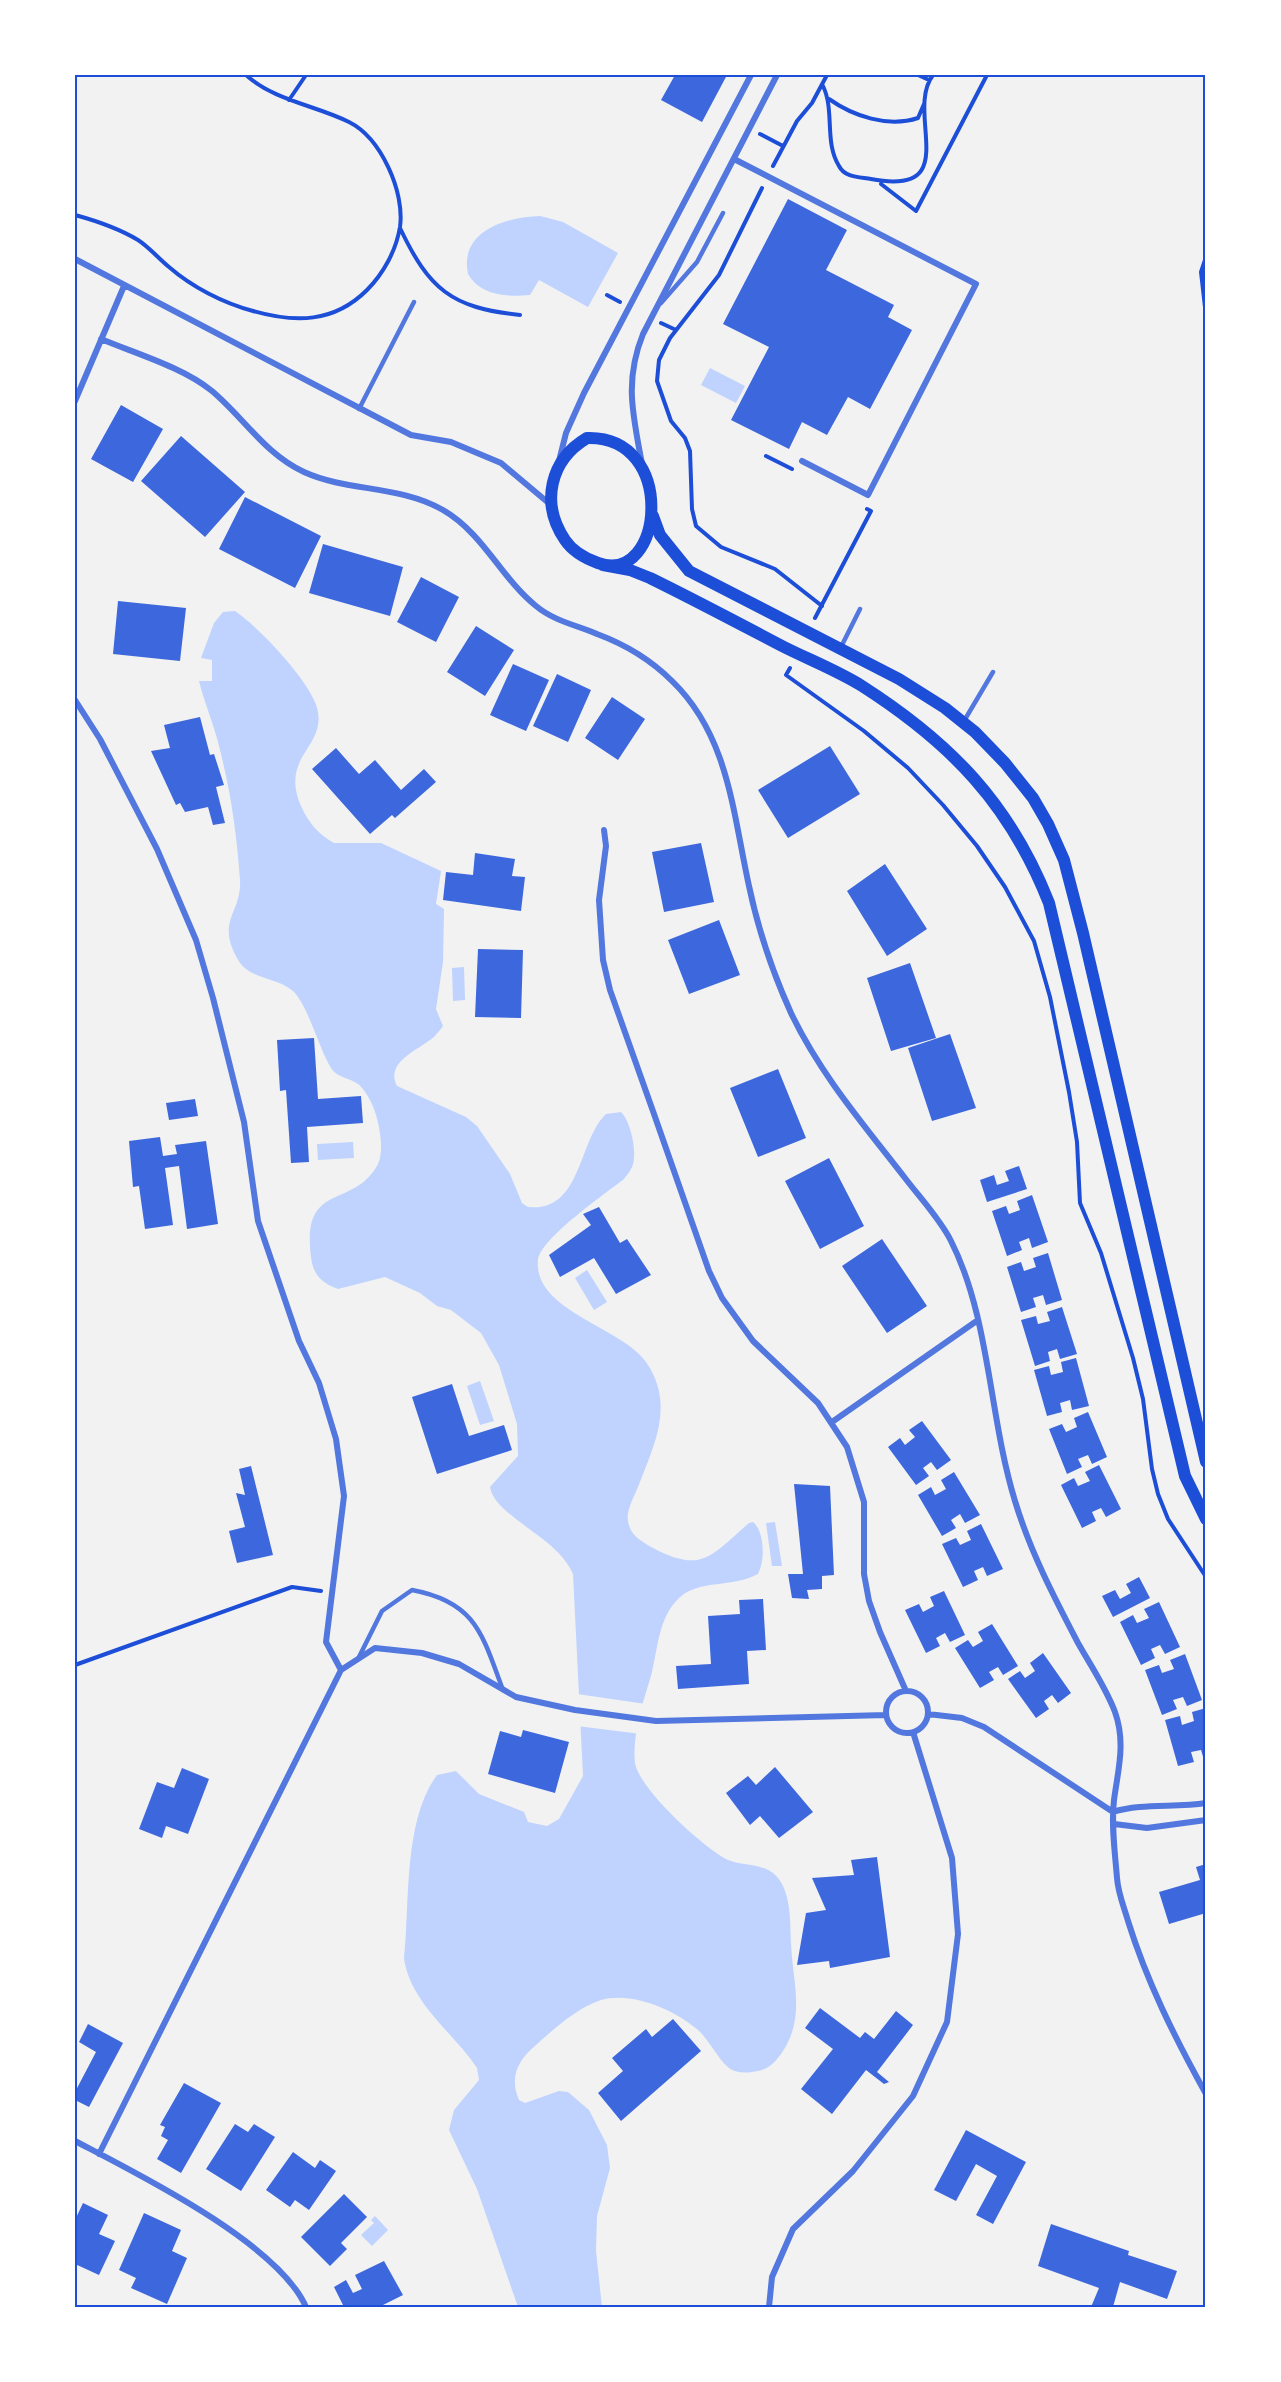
<svg xmlns="http://www.w3.org/2000/svg" width="1281" height="2382" font-family="Lato,sans-serif">
  <style>
    .water { fill: #bfd3fe }
    .pier { fill: #f2f2f2 }
    .building { fill: #3d67dc }
    .lines { fill: none; stroke-linecap: round; stroke-linejoin: round }
    .path { stroke: #1d4ed8; stroke-width: 4 }
    .service { stroke: #5277de; stroke-width: 4.5 }
    .minor { stroke: #5277de; stroke-width: 6 }
    .secondary { stroke: #1d4ed8; stroke-width: 12 }
    .neatline { fill: none; stroke: #1d4ed8; stroke-width: 2 }
  </style>
  <rect width="100%" height="100%" fill="#f2f2f2"/>
  <path class="water" d="M540,216L563,222L618,253L588,307L539,280L530,295C507,297 481,296 468,274C459,230 507,217 540,216Z
    M710,368L745,386L736,403L701,385Z
    M235,611C258,626 315,686 318,712C324,749 280,757 301,806C308,822 318,834 334,843H381L441,871L436,904L444,909L443,962L436,1009L443,1026C439,1031 435,1037 430,1040C416,1051 385,1063 397,1086L466,1117L477,1126L510,1174L522,1203L528,1207C582,1213 578,1140 606,1114L621,1112C631,1122 638,1154 632,1167C630,1172 626,1176 624,1179C606,1193 540,1239 538,1260C533,1311 622,1327 646,1362C675,1404 655,1443 638,1487C634,1497 626,1510 628,1521C630,1535 640,1540 651,1547C702,1574 710,1557 749,1523L753,1522C765,1532 765,1561 758,1574C733,1588 699,1579 679,1598C658,1618 658,1649 651,1676C643,1702 632,1735 635,1763C639,1789 703,1847 726,1859C740,1866 760,1863 773,1873C792,1888 790,1923 791,1944C793,1985 806,2018 781,2054C775,2062 769,2069 758,2071C749,2073 737,2074 729,2068C717,2058 710,2041 698,2030C675,2010 632,1991 601,2000C577,2008 555,2028 536,2045C518,2060 509,2077 519,2100L525,2103L559,2091L568,2092L589,2110L607,2145L610,2168L597,2216L596,2251L602,2307H518L477,2189L449,2130L454,2110L479,2080L477,2068C454,2033 410,2003 404,1958C410,1903 403,1821 437,1775L456,1771L479,1794L524,1812L528,1822L547,1826L559,1819L583,1776L573,1574C557,1536 495,1517 490,1487L518,1456L517,1424L499,1365L481,1333L451,1310L437,1306L420,1293L385,1277L338,1289C321,1283 313,1274 311,1257C301,1180 354,1210 378,1164C384,1150 380,1129 376,1115C374,1106 365,1089 358,1084C350,1078 336,1077 331,1068C319,1049 308,1005 293,991C275,976 248,980 237,958C216,920 242,913 240,880C237,836 231,793 220,750C215,727 205,705 199,681H212V660L201,658L214,623L223,612Z
    M464,967L465,1000L453,1001L452,968Z
    M353,1142L354,1158L318,1160L317,1144Z
    M587,1270L607,1302L594,1310L575,1278Z
    M480,1381L494,1421L480,1425L467,1386Z
    M775,1522L782,1566H772L766,1523Z
    M375,2216L388,2230L372,2246L361,2235L374,2223L371,2220Z"/>
  <path class="pier" d="M577,1694L646,1704L641,1734L577,1726Z"/>
  <path class="building" d="M675,75H727L702,122L661,100Z
    M788,199L847,230L826,270L894,305L888,317L912,330L870,409L848,397L827,435L802,422L789,449L731,420L769,347L723,324Z
    M121,405L163,429L133,482L91,459Z
    M181,436L245,492L205,537L141,481Z
    M245,497L321,536L295,588L219,549Z
    M323,544L403,567L390,616L309,593Z
    M421,577L459,597L436,642L397,622Z
    M118,601L186,608L180,661L113,654Z
    M476,626L514,650L485,696L447,672Z
    M513,664L549,680L526,731L490,715Z
    M557,674L591,690L568,742L533,726Z
    M612,697L645,719L618,760L585,738Z
    M200,717L210,755L214,754L224,785L216,787L225,823L213,825L208,807L185,812L180,803L176,805L151,751L170,748L164,725Z
    M830,746L860,794L788,838L758,790Z
    M336,748L359,774L375,760L401,790L424,769L436,782L395,818L392,815L370,834L312,769Z
    M701,843L714,902L664,912L652,852Z
    M475,853L515,859L512,876L525,877L521,911L443,900L446,872L473,875Z
    M885,864L927,929L887,956L847,891Z
    M719,920L740,975L689,994L668,940Z
    M478,949L523,950L521,1018L475,1017Z
    M910,963L936,1038L891,1051L867,978Z
    M950,1034L976,1108L932,1121L908,1048Z
    M314,1038L318,1099L361,1096L363,1123L307,1127L309,1162L291,1163L286,1090L280,1091L277,1040Z
    M778,1069L806,1138L758,1157L730,1088Z
    M195,1099L198,1116L169,1120L166,1103Z
    M160,1137L163,1156L177,1154L175,1145L206,1141L218,1224L187,1229L179,1166L165,1168L173,1225L145,1229L139,1186L133,1187L129,1141Z
    M829,1158L864,1226L820,1249L785,1181Z
    M1019,1166L1027,1189L987,1202L980,1180L994,1175L997,1185L1009,1181L1005,1171Z
    M1032,1195L1048,1242L1032,1248L1029,1238L1019,1242L1022,1250L1007,1256L992,1211L1006,1206L1009,1214L1020,1210L1017,1201Z
    M599,1207L620,1243L627,1239L651,1275L616,1294L594,1258L560,1277L549,1255L591,1225L583,1214Z
    M882,1239L927,1306L887,1333L842,1266Z
    M1048,1253L1062,1300L1046,1305L1043,1295L1033,1298L1036,1307L1021,1312L1007,1267L1021,1262L1024,1271L1036,1267L1033,1258Z
    M1062,1307L1077,1354L1060,1359L1057,1349L1048,1352L1050,1361L1035,1366L1021,1320L1036,1316L1038,1324L1050,1321L1047,1312Z
    M1076,1358L1089,1406L1072,1410L1070,1400L1060,1403L1062,1412L1047,1416L1034,1370L1049,1366L1051,1375L1063,1372L1061,1362Z
    M452,1384L469,1436L504,1425L512,1450L437,1474L412,1397Z
    M1088,1412L1107,1457L1092,1464L1088,1455L1078,1459L1082,1467L1067,1474L1049,1429L1062,1424L1066,1432L1077,1427L1074,1418Z
    M922,1421L951,1460L937,1470L931,1462L923,1468L929,1476L916,1485L888,1447L900,1438L905,1445L915,1437L909,1430Z
    M1099,1465L1121,1509L1106,1517L1101,1508L1092,1512L1096,1521L1082,1528L1061,1485L1074,1478L1078,1486L1090,1481L1085,1472Z
    M251,1466L273,1555L237,1563L229,1531L245,1527L236,1493L245,1495L239,1469Z
    M954,1472L980,1515L965,1523L960,1514L951,1520L956,1528L942,1536L918,1495L931,1487L935,1495L946,1489L941,1480Z
    M794,1484L830,1486L834,1575L822,1576V1589L807,1590L809,1599L792,1598L788,1574H803Z
    M981,1524L1003,1569L987,1576L983,1567L974,1571L978,1580L963,1587L942,1544L956,1538L960,1545L971,1540L967,1531Z
    M1139,1577L1150,1598L1113,1617L1102,1596L1115,1590L1120,1599L1131,1593L1126,1584Z
    M944,1591L965,1635L950,1642L945,1633L936,1638L940,1646L926,1653L905,1610L919,1604L923,1612L934,1606L930,1597Z
    M763,1599L766,1650L747,1651L749,1684L678,1689L676,1666L711,1664L708,1616L740,1614L739,1600Z
    M1159,1602L1180,1647L1165,1654L1160,1645L1151,1649L1155,1658L1141,1665L1120,1622L1133,1615L1137,1623L1149,1618L1144,1609Z
    M992,1624L1018,1666L1003,1675L998,1667L989,1672L994,1680L980,1688L955,1648L968,1640L973,1647L983,1641L978,1632Z
    M1043,1653L1071,1693L1058,1703L1052,1695L1044,1701L1049,1709L1036,1718L1008,1679L1020,1671L1025,1678L1035,1671L1030,1663Z
    M1185,1654L1202,1700L1187,1706L1183,1697L1173,1700L1177,1709L1162,1715L1145,1670L1159,1665L1162,1673L1174,1669L1170,1660Z
    M1206,1708V1759L1204,1760L1201,1750L1191,1752L1194,1762L1178,1766L1165,1720L1180,1716L1182,1725L1194,1721L1192,1712Z
    M523,1730L569,1742L555,1793L488,1774L500,1731L521,1737Z
    M775,1767L813,1812L779,1838L760,1816L750,1825L726,1793L748,1776L756,1785Z
    M182,1768L209,1779L188,1834L166,1826L162,1838L139,1829L157,1782L174,1788Z
    M877,1857L890,1957L830,1968L829,1961L797,1965L806,1913L826,1910L812,1878L854,1875L851,1860Z
    M1206,1864V1913L1169,1924L1159,1892L1200,1880L1196,1867Z
    M820,2008L860,2038L865,2032L874,2039L896,2011L913,2025L877,2072L889,2082L884,2084L866,2070L832,2114L801,2089L833,2049L805,2028Z
    M673,2019L701,2051L621,2121L598,2093L623,2071L612,2058L646,2029L652,2037Z
    M88,2024L123,2043L89,2107L75,2100V2092L96,2052L79,2042Z
    M184,2083L221,2103L181,2173L157,2159L168,2140L161,2136L165,2127L160,2125Z
    M235,2124L248,2132L254,2124L275,2137L241,2191L206,2169Z
    M966,2130L1026,2162L993,2224L976,2215L997,2176L976,2164L956,2201L934,2190Z
    M293,2152L315,2168L320,2160L336,2171L309,2210L295,2200L290,2207L266,2190Z
    M344,2194L367,2217L341,2243L347,2249L330,2266L301,2237Z
    M83,2203L108,2215L99,2234L115,2241L99,2275L75,2264V2220Z
    M144,2213L181,2230L172,2251L187,2258L167,2304L131,2288L136,2278L119,2270Z
    M1051,2224L1129,2251L1128,2255L1177,2271L1167,2299L1120,2282L1113,2307H1091L1099,2288L1038,2266Z
    M384,2261L403,2295L379,2307H344L334,2287L346,2280L353,2293L362,2289L355,2275Z"/>
  <g class="lines">
    <path class="path" d="M918,75L929,80
      M823,86C835,111 824,142 839,166C845,178 860,177 871,179C965,197 904,113 933,75
      M829,99C853,116 888,128 918,118L924,104
      M289,100L306,75
      M760,134L783,146
      M773,166L797,121L812,103L827,75
      M881,184L916,211L987,75
      M762,188L719,275L670,338L659,360L657,381L671,421L685,438L690,451L692,509L696,526L721,547L775,569L822,606
      M75,215C97,221 118,228 138,240C149,247 159,259 169,267C192,287 223,303 253,311C295,323 334,323 367,290C383,274 396,251 400,227C405,192 381,138 349,122C315,105 275,101 246,75
      M400,228C429,289 451,308 520,315
      M1206,257L1201,272L1206,316
      M607,295L620,302
      M661,323L676,330
      M766,456L792,469
      M815,618L871,511L867,509
      M790,668L786,675L864,731L908,768L943,805L977,846L1005,887L1034,941L1050,997L1069,1092L1077,1142L1080,1203L1101,1253L1133,1358L1143,1399L1152,1469L1158,1494L1168,1519L1206,1577
      M75,1665L292,1587L321,1591"/>
    <path class="service" d="M661,303L697,262L723,213
      M359,409L414,302
      M841,647L860,609
      M964,721L993,672
      M359,1657L382,1611L412,1590C476,1602 482,1634 503,1690"/>
    <path class="minor" d="M734,159L976,284L868,495L802,461
      M75,259L411,435L451,442L501,463L551,505
      M101,339C137,354 182,367 212,391C244,418 265,454 304,472C348,492 400,485 443,510C484,534 501,578 536,606C554,621 576,625 597,634C624,644 651,660 672,681C729,736 733,814 749,886C758,929 773,973 791,1013C820,1074 864,1125 905,1178C921,1199 940,1219 951,1241C990,1318 989,1417 1015,1501C1030,1551 1054,1597 1078,1643C1091,1666 1106,1688 1115,1712C1126,1743 1118,1770 1114,1800C1111,1825 1115,1853 1117,1878C1118,1893 1124,1907 1128,1921C1147,1982 1175,2038 1206,2094
      M75,401L124,286
      M559,461L566,433L584,393L751,75
      M642,464C633,415 624,381 643,334L777,75
      M75,700L100,739L157,849L196,940L213,998L244,1122L258,1221L299,1341L319,1383L336,1439L344,1496L326,1642L341,1670
      M604,830L606,846L599,900L603,960L610,990L654,1114L709,1271L722,1298L753,1341L818,1403L847,1447L864,1502V1574L869,1601L880,1632L906,1691
      M832,1422L978,1320
      M886 1712a21 21 0 1 1 42 0a21 21 0 1 1-42 0Z
      M928,1714L962,1718L984,1727L1113,1812C1142,1803 1175,1808 1206,1803
      M1114,1824L1147,1828L1206,1820
      M75,2141C138,2174 278,2243 306,2307
      M99,2154L341,1670L375,1648L422,1653L459,1664L516,1697L575,1710L656,1721L886,1715
      M769,2307L772,2277L793,2229L853,2171L913,2096L947,2022L958,1934L952,1858L913,1732"/>
    <path class="secondary" d="M587,438C678,435 664,587 598,563C584,558 573,552 565,540C540,503 550,460 587,438Z
      M653,516L660,535L689,571L899,679L945,708L975,732L1005,763L1033,798L1048,824L1064,860L1083,933L1206,1462
      M603,565L630,570L650,578C695,600 740,624 784,647C810,660 838,671 862,686C951,743 1010,804 1049,903L1185,1476L1206,1519"/>
  </g>
  <rect width="1281" height="2382" fill="none" stroke="#ffffff" stroke-width="153"/>
  <rect x="76" y="76" width="1128" height="2230" class="neatline"/>
</svg>
